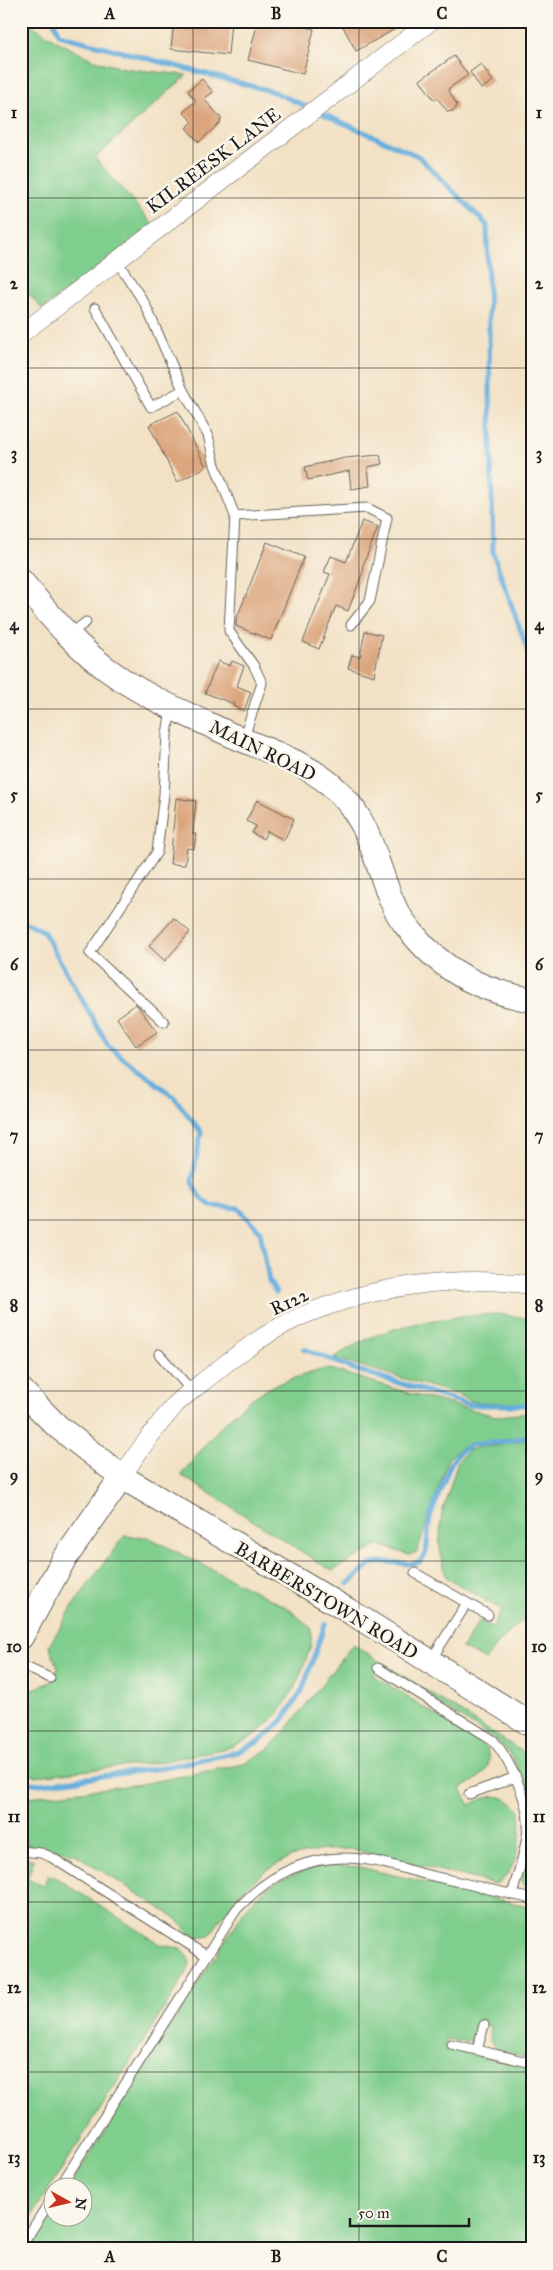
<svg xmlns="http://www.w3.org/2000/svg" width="553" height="2270" font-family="'IM FELL Great Primer',serif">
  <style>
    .green { fill: #80ce8d; stroke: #4e7554 }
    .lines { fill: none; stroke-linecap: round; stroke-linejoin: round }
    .stream { stroke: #66aedd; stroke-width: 5 }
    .building { fill: #dba67e }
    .lane-casing { stroke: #676157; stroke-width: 11 }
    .street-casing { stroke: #676157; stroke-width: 19 }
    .secondary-casing { stroke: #676157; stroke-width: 26 }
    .lane { stroke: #fff; stroke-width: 9 }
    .street { stroke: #fff; stroke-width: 18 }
    .secondary { stroke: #fff; stroke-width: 24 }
    .grid { fill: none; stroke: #1c1c1c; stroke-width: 1; stroke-opacity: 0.55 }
    .labels { text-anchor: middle; stroke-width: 5; stroke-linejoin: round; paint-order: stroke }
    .street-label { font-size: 19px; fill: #1c1c1c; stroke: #fbf7ec }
    .neatline { fill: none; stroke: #1c1c1c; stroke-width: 2 }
    .grid-label { font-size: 16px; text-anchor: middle; font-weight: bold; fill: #1c1c1c }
  </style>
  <rect width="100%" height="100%" fill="#fbf7ec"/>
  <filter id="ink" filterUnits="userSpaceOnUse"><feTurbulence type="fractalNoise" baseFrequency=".02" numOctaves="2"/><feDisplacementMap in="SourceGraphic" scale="10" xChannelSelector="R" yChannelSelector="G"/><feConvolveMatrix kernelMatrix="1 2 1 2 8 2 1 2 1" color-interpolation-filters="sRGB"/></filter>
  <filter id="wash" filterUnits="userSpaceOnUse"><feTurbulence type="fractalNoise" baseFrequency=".0096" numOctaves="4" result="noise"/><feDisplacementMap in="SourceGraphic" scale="20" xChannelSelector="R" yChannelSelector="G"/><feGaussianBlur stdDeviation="1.12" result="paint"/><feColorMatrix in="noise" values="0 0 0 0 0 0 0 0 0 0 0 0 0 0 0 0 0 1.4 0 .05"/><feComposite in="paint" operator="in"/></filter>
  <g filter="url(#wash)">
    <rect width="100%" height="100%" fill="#f2e1c4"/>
    <path class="green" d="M21,21H26C51,38 77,55 107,64C133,71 161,72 187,75L95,158L153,225L42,309L21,285Z
      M498,1314L532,1319V1404L473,1402L459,1395L334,1358C382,1324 440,1317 498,1314Z
      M327,1368L419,1396L496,1416L532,1413V1432L521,1436L461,1448L448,1459L417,1552L409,1555L379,1545L332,1571L181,1475C205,1445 229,1412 262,1392C281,1380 306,1375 327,1368Z
      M532,1438V1611L496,1645L486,1660L462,1648L480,1620L492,1627L502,1610L446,1577L439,1544L442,1513L458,1461L468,1450L476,1448L501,1445Z
      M124,1536L148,1537L288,1608L311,1628V1646L297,1683L279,1713L257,1734L231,1747L154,1763L36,1776L21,1774V1707L28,1691L53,1681L58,1668L49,1646L74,1604Z
      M353,1644L532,1758V1812C527,1787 518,1761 500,1743L379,1666L373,1675L485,1746C497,1770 479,1778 461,1789L470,1805C491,1794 503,1791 520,1811C522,1833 519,1874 495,1884L365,1852L351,1849L323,1850L291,1857L266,1870L237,1896L209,1936L198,1938L189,1933L177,1919L75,1854C57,1852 40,1844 21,1845V1798L141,1784L244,1764L268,1749L287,1729Z
      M532,1834V1892L523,1885L521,1880Z
      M30,1859L34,1860L27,1879L44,1885L48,1875L58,1879L160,1944L180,1949L186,1953L190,1963L186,1974L21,2233V1861Z
      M335,1865L359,1867L532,1907V2059L496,2049L489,2039L490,2026L481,2024C474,2044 465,2043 447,2039L445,2048L532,2069V2249H30L52,2213V2218H82V2188L69,2187L246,1908C269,1880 300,1868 335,1865Z"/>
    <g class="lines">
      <path class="stream" d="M54,21L59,35L274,92L305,106
        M321,113L418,156L487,225L493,553L532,663
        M21,919L43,931L109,1047L174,1097L201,1132L192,1182L199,1196L211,1206L238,1208L260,1231L269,1281L276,1293
        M304,1349L354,1369L470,1405H532
        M348,1584L371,1564L385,1562L411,1564L420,1562L426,1553L430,1517L451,1463L460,1452L470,1445L509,1441L532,1435
        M21,1782L42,1784L155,1769L238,1752L260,1741L282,1721L302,1691L325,1624"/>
    </g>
    <g id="blocks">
      <path class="building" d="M174,21H231L228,55L171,49Z
        M258,21H281L314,29L303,74L248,60Z
        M340,21H409L356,51Z
        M454,56L468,75L448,89L457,105L455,110L448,112L437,98L434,100L420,80Z
        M481,64L493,81L481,89L470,72Z
        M202,79L213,92L204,99L221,118L220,123L199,142L186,128L193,122L183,112L196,101L188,91Z
        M178,411L206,467L177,482L149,425Z
        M380,455L382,464L368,467L370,486L351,489L349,471L308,480L305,467L345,458Z
        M362,521L378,527L362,568L364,569L348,611L336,606L319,649L303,642L330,574L324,572L331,556L346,562Z
        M267,542L304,557L271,640L236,626V620Z
        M365,631L382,635L374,676L348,668L352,655L360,657Z
        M218,661L230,666L232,661L244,666L237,686L251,692L244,711L233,706L234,704L205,693Z
        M176,798L196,801L193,834H196L194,849L187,848L185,865L170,864Z
        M257,800L294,819L284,840L267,831L263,839L252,833L256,826L246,821Z
        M174,918L190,932L165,961L149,946Z
        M136,1004L157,1032L136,1046L117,1018Z"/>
    </g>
  </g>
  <g filter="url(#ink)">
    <use href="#blocks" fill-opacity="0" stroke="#676157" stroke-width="1"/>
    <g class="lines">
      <defs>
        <path id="lane" d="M117,261L145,304L183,390L208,435L215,465L235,516L229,631L254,666L262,683L243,740
          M95,308L151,407L183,390
          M235,516L367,508L387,518L370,601L351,625
          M69,635L86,622
          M164,1022L90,953L157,852L164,794L167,734L171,709
          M159,1354L192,1391
          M415,1573L488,1615
          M431,1660L467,1603
          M21,1665L50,1678
          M378,1668L493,1740C509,1759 530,1802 528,1828C526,1850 518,1873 512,1895
          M469,1794L516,1777
          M21,1851L41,1853L51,1857L207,1956
          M451,2044L532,2063
          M477,2050L484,2025
          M59,2188L236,1910C270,1873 310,1853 361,1859C382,1861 404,1869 424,1874C460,1882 496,1891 532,1899
          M21,2247L52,2198"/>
        <path id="street" d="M21,334L431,21
          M122,1477C138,1451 156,1427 176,1404C187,1393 202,1383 214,1373C240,1352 268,1331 299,1317C371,1286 454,1274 532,1285"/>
        <path id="secondary" d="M21,581C50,616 80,652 118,677C152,700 191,716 229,734C262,749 301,760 330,784C372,819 373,860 394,906C398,916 406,925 413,934C445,973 483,991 532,1000
          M21,1390L57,1426L122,1477L354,1614L532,1725
          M21,1637L63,1561L122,1477"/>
      </defs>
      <use href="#lane" class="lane-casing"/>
      <use href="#street" class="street-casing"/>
      <use href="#secondary" class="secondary-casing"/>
      <use href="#lane" class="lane"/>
      <use href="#street" class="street"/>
      <use href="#secondary" class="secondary"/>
    </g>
  </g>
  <path class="grid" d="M193,21V2249M359,21V2249M21,198H532M21,368H532M21,539H532M21,709H532M21,879H532M21,1050H532M21,1220H532M21,1391H532M21,1561H532M21,1731H532M21,1902H532M21,2072H532"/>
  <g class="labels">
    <g class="street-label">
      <text transform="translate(213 160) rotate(-37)" y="7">KILREESK LANE</text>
      <text transform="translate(263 750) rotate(26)" y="7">MAIN ROAD</text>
      <text transform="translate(289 1301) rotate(-25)" y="7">R122</text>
      <text transform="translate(327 1600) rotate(31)" y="7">BARBERSTOWN ROAD</text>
    </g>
  </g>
  <rect width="553" height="2270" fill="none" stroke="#fbf7ec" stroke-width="55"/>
  <g transform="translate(68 2202) rotate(98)"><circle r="24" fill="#fbf7ec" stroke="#a29f99"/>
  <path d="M0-4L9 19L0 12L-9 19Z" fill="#c8321e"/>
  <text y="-8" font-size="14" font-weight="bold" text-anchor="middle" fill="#1c1c1c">N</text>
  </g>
  <path d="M350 2218v8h119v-8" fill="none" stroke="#1c1c1c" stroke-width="2.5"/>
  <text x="358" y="2218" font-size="15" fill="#1c1c1c" stroke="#fbf7ec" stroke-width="4" paint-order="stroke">50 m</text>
  <rect x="28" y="28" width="498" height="2214" class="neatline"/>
  <g class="grid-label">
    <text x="110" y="19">A</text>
    <text x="276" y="19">B</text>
    <text x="442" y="19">C</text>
    <text x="14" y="118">1</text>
    <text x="539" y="118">1</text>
    <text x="14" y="289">2</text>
    <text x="539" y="289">2</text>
    <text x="14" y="459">3</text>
    <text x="539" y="459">3</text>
    <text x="14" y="630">4</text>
    <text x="539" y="630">4</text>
    <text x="14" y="800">5</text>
    <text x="539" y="800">5</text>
    <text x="14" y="970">6</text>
    <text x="539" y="970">6</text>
    <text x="14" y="1141">7</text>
    <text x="539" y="1141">7</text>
    <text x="14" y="1311">8</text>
    <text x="539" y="1311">8</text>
    <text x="14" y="1481">9</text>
    <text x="539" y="1481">9</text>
    <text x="14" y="1652">10</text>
    <text x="539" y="1652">10</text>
    <text x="14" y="1822">11</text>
    <text x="539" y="1822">11</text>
    <text x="14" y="1993">12</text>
    <text x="539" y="1993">12</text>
    <text x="14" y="2163">13</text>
    <text x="539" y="2163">13</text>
    <text x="110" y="2262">A</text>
    <text x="276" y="2262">B</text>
    <text x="442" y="2262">C</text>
  </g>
</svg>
